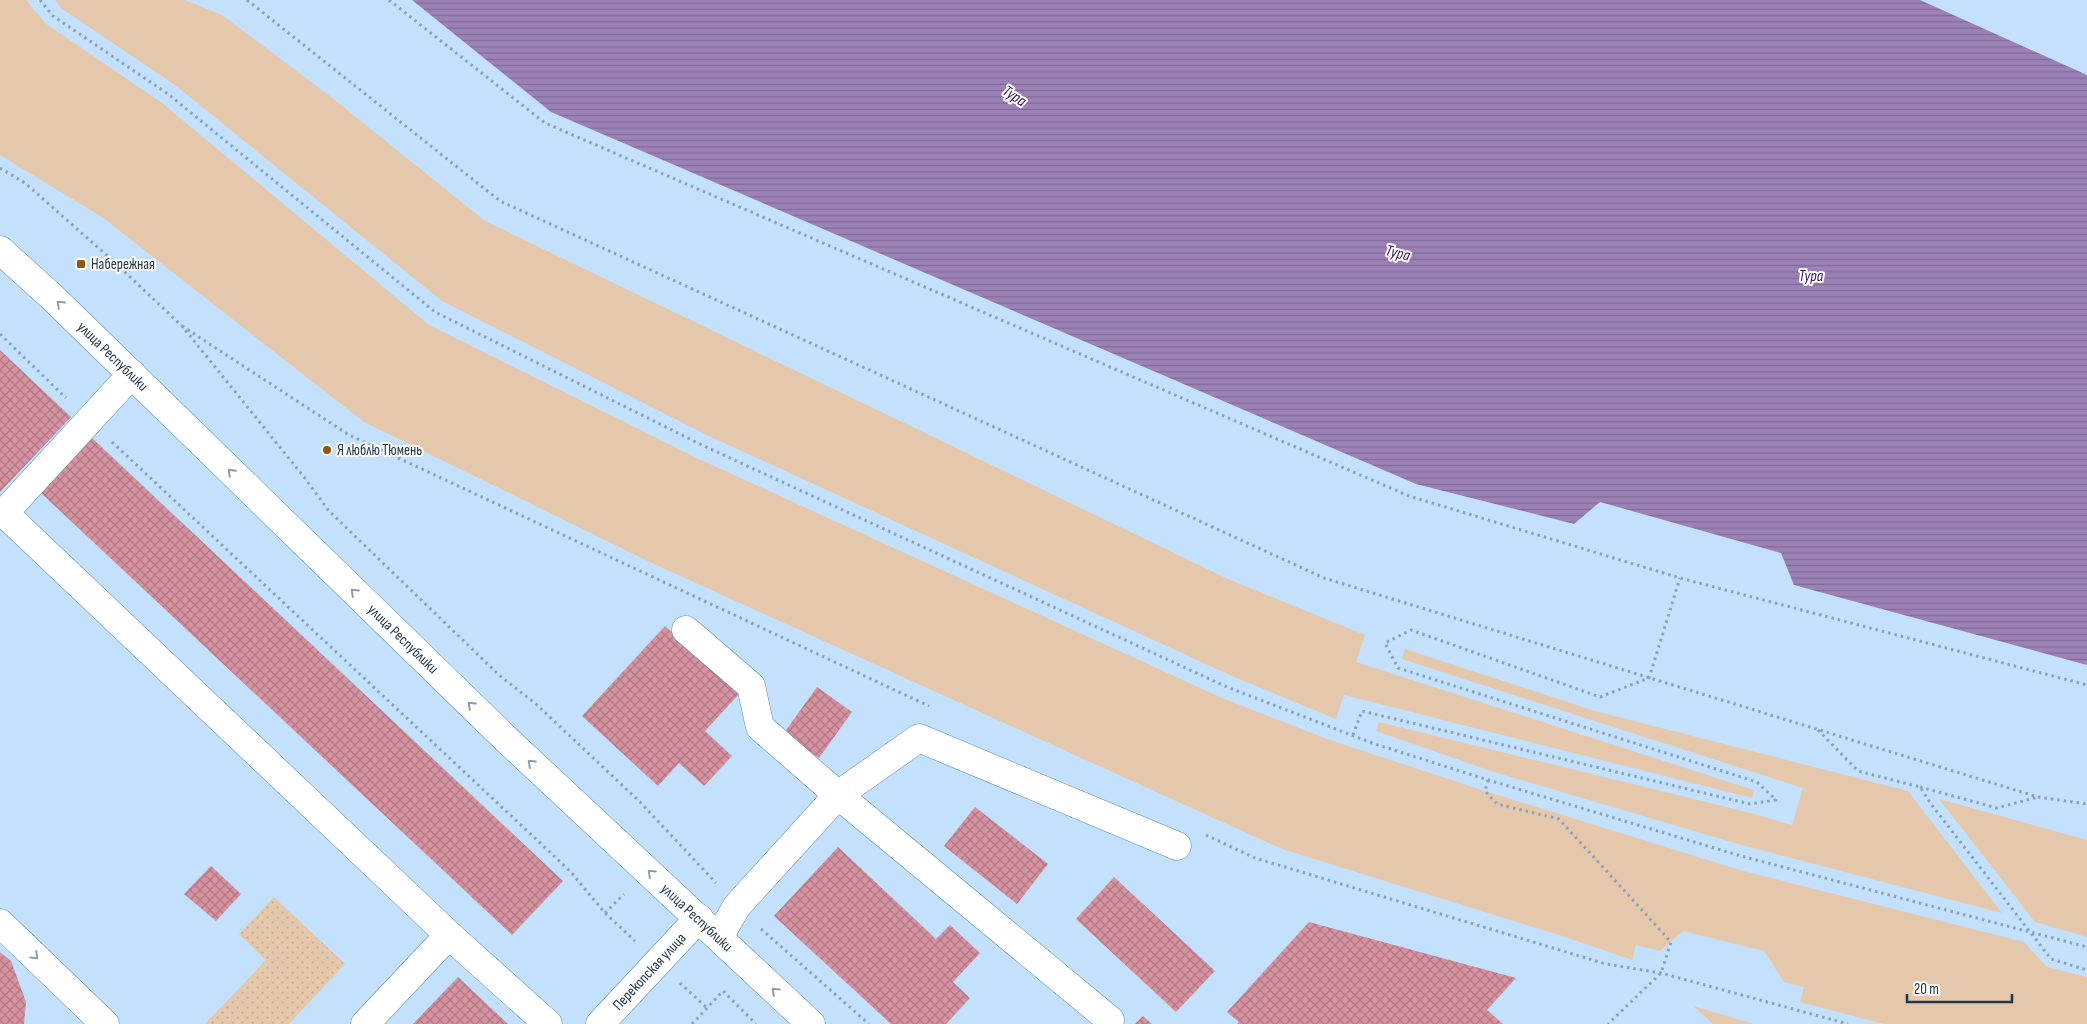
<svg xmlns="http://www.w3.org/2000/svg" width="2087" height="1024" font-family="'Sofia Sans Condensed',sans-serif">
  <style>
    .grass { fill: #e5c8ab }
    .park { fill: url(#park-dots) }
    .water { fill: url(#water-rules) }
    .building { fill: url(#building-cross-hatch) }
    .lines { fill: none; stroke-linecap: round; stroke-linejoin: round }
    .minor-casing { stroke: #5b89b3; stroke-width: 29 }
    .major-casing { stroke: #5b89b3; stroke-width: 29 }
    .path { stroke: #89a2bb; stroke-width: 3; stroke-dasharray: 2.5 4; stroke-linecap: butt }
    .minor { stroke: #fff; stroke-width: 28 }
    .major { stroke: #fff; stroke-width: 28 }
    .oneway { stroke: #919ba4 }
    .poi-dot { fill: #8e570c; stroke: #fdfdfd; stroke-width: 2 }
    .labels { text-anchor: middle; stroke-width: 4; stroke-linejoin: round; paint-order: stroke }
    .poi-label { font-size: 15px; fill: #233749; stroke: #fdfdfd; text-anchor: start }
    .street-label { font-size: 15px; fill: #233749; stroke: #fdfdfd }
    .water-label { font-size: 16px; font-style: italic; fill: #3b1658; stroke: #fdfdfd }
  </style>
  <defs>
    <pattern id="park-dots" width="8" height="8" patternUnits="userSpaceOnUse" patternTransform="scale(1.25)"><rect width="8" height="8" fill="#e5c8ab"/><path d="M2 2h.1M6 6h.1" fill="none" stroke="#c4ac95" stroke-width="1.8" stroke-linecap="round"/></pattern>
    <pattern id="water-rules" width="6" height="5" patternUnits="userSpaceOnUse" patternTransform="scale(1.25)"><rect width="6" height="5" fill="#9c81b7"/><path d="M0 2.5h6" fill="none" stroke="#7f6a97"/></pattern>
    <pattern id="building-cross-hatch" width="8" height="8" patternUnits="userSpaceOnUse" patternTransform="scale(1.25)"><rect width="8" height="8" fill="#d7929f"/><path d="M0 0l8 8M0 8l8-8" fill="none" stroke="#ae7884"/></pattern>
  </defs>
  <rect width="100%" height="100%" fill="#c3e0fc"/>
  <path class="grass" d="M0,0H26L45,23L162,103L429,325L699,459L1222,698L1327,739L1485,791L1743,871L2024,942L2047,967L2087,977V1024H1884L1800,1002L1804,987L1784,982L1764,951L1683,931L1660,951L1636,945L1632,960L1562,936L1282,849L654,564L364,422L102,217L0,155Z
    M55,0H185L222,15L331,97L485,221L1228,579L1365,635L1356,662L1754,790L1752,798L1344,695L1336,719L1232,676L709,436L442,301L175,85L61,8Z
    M1405,649L1595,711L1908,791L2002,913L1738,844L1494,772L1376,731L1379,722L1747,812L1792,825L1803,788L1402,659Z
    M1939,799L2087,840V937L2035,922Z
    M1693,1006L1754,1024H1713Z"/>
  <path class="park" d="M274,897L345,964L289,1024H205L266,960L239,934Z"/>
  <path class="water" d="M412,0H1920L2087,75V665L1794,585L1781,553L1600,502L1574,524L1416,484L551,112Z"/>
  <path class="building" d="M0,350L71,417L0,492Z
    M92,438L563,881L512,935L40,492Z
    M665,626L739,694L705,731L732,756L704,786L679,763L658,786L582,716Z
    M817,687L852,712L819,758L784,733Z
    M975,807L1048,864L1017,904L944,846Z
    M838,847L936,939L950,925L980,953L953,982L970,998L946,1024H891L774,916Z
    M211,866L241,894L216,921L184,894Z
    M1114,877L1215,971L1176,1012L1076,919Z
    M1309,922L1516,978L1487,1010L1503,1024H1237L1239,1022L1227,1012Z
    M0,952L11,961L26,1002L24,1024H0Z
    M458,977L508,1024H413Z
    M1143,1016L1152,1024H1135Z"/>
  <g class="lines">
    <defs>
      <g id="minor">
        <path d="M132,374L4,513L449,935L548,1024"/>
        <path d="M686,630L751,686L760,727L838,795L737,906L719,937"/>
        <path d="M0,923L105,1024"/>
        <path d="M1110,1020L838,795L919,738L1177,846"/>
        <path d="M365,1024L449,935"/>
        <path id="s1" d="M600,1024L699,918"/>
      </g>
      <g id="major">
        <path id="s2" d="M0,250L51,296L506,739L811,1024"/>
      </g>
    </defs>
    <use href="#minor" class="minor-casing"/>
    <use href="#major" class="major-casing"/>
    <path class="path" d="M40,0L53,16L168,94L435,312L704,446L1227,687L1372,743L1488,780L1741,856L2087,947
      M247,0L500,201L1324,578L2038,797L2087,804
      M389,0L545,123L1409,496L1680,578L2087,685
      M0,168L25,183L111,259L182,326L304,477L329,511L499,675L536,704L640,802L716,883
      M182,326L349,435L929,706
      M0,334L66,398
      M112,442L570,871L605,913L635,941
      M1818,730L1858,771L1920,787L1931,804L2051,959L2087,970
      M1353,735L1362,711L1750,804L1776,800L1757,782L1398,668L1385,643L1411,630L1600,697L1649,678L1680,578
      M1488,780L1485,791L1497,804L1559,819L1671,942L1661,973L1608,1024
      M1920,787L1997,808L2038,797
      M1206,835L1255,858L1606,964L1661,973L1848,1024
      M605,913L624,894
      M761,929L869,1024
      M680,983L707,1008
      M692,1024L723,991L756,1024"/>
    <use href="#minor" class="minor"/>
    <use href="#major" class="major"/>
  </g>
  <defs><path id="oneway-chevron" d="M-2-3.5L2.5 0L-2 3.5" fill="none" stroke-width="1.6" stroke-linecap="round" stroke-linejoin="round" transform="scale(1.25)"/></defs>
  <g class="oneway">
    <use href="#oneway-chevron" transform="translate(60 304) rotate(-136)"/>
    <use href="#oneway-chevron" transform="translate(231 472) rotate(-135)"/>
    <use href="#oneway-chevron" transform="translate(354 592) rotate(-136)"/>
    <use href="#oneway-chevron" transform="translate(471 705) rotate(-136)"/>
    <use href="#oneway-chevron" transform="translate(531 763) rotate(-137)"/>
    <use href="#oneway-chevron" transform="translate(651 873) rotate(-137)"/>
    <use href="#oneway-chevron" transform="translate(35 956) rotate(44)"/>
    <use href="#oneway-chevron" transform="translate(775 991) rotate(-137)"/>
  </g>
  <g class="poi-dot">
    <rect x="76" y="259" width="10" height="10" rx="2.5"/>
    <circle cx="327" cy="450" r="5"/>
  </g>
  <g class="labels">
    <g class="poi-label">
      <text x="91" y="269">Набережная</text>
      <text x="337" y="455">Я люблю Тюмень</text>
    </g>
    <g class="street-label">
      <text dy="5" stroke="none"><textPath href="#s2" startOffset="155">улица Республики</textPath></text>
      <text dy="5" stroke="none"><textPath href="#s2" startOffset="560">улица Республики</textPath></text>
      <text dy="5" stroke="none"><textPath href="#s2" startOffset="965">улица Республики</textPath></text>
      <text dy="5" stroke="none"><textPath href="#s1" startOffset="72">Перекопская улица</textPath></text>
    </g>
    <g class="water-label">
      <text transform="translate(1015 95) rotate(34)" y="6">Тура</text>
      <text transform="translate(1398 252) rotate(14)" y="6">Тура</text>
      <text x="1811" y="281">Тура</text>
    </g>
  </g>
  <path d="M1907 994v8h105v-8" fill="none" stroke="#233749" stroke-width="2.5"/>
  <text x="1914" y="994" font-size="15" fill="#233749" stroke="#fdfdfd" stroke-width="4" paint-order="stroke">20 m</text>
</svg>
